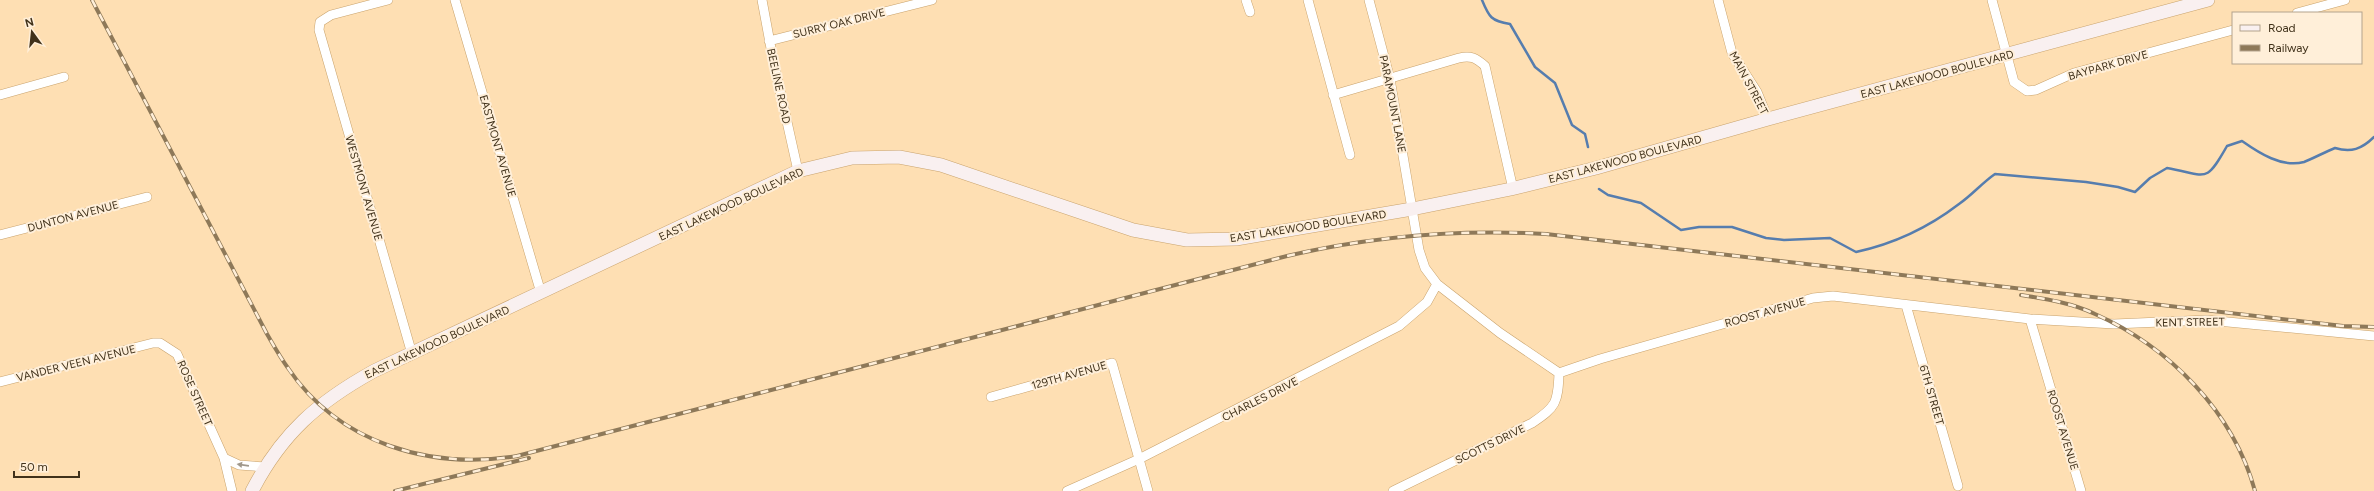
<svg xmlns="http://www.w3.org/2000/svg" width="2374" height="491" font-family="Figtree,sans-serif">
  <style>
    .lines { fill: none; stroke-linecap: round; stroke-linejoin: round }
    .stream { stroke: #567dae; stroke-width: 2.5 }
    .minor-casing { stroke: #c9a36d; stroke-width: 10 }
    .secondary-casing { stroke: #c9a36d; stroke-width: 14 }
    .minor { stroke: #fff; stroke-width: 9 }
    .secondary { stroke: #f9f0f0; stroke-width: 13 }
    .rail-casing { stroke: #8e7959; stroke-width: 4 }
    .rail { stroke: #ffefd9; stroke-width: 2.5; stroke-dasharray: 8; stroke-linecap: butt }
    .oneway { fill: #a0988c }
    .labels { text-anchor: middle; stroke-width: 4; stroke-linejoin: round; paint-order: stroke }
    .street-label { font-size: 11px; fill: #40311a; stroke: #ffefd9 }
  </style>
  <rect width="100%" height="100%" fill="#fedfb3"/>
  <g class="lines">
    <path class="stream" d="M1482,0C1489,17 1491,21 1510,24L1535,67L1555,83L1572,125L1585,134L1588,147
      M1599,189L1608,195L1641,203L1681,230L1699,227H1732L1766,238L1784,240L1830,238L1856,252C1893,244 1929,227 1959,204C1972,195 1982,183 1995,174L2086,182L2118,187L2135,192L2150,178L2167,168C2207,175 2205,185 2227,146L2242,141C2259,153 2282,168 2304,162C2314,158 2325,152 2335,148C2351,153 2362,149 2374,137"/>
    <defs>
      <path id="minor" d="M388,0L331,15L320,22L319,30L412,354
        M455,0L541,293
        M762,0L773,59L798,171
        M1246,0L1250,12
        M1308,0L1350,155
        M1369,0L1390,79L1419,250L1425,268L1437,284L1500,333L1559,373L1600,359L1813,298L1833,296L2030,319L2081,491
        M1718,0L1732,53L1757,92L1768,119
        M1992,0L2014,82L2027,91L2036,90L2074,73L2233,30
        M2297,13L2345,0
        M769,41L932,0
        M0,95L64,77
        M1333,95L1459,58C1471,55 1476,58 1485,66L1513,189
        M0,235L147,197
        M1906,305L1958,486
        M2030,319L2114,324L2207,320L2374,336
        M0,382L153,343H160L177,354L224,458L232,491
        M991,397L1112,363L1148,491
        M224,458L239,465L265,467
        M1067,491L1139,459L1399,326L1427,302L1437,284
        M1393,491L1532,423C1556,407 1558,403 1559,373"/>
      <path id="secondary" d="M252,491C282,433 318,402 374,371L798,171L852,158L899,157L941,165L1133,230L1187,240L1236,239L1412,209L1511,189L1596,168L1768,119L2208,0"/>
    </defs>
    <use href="#minor" class="minor-casing"/>
    <use href="#secondary" class="secondary-casing"/>
    <use href="#minor" class="minor"/>
    <use href="#secondary" class="secondary"/>
    <defs>
      <path id="rail" d="M92,0L267,334C274,346 280,357 288,368C339,444 431,470 517,456L1287,256C1373,236 1458,229 1546,234L2343,326L2374,327
        M2021,295C2046,299 2072,303 2095,314C2169,347 2233,411 2255,491
        M395,491L529,458"/>
    </defs>
    <use href="#rail" class="rail-casing"/>
    <use href="#rail" class="rail"/>
  </g>
  <defs><path id="oneway-solid" d="M-6-.8H1V-3.2L6.5 0L1 3.2V.8H-6Z"/></defs>
  <use class="oneway" href="#oneway-solid" transform="translate(243 465) rotate(-172)"/>
  <g class="labels">
    <g class="street-label">
      <text transform="translate(839 23) rotate(-14)" y="4">SURRY OAK DRIVE</text>
      <text transform="translate(2108 65) rotate(-16)" y="4">BAYPARK DRIVE</text>
      <text transform="translate(1937 74) rotate(-15)" y="4">EAST LAKEWOOD BOULEVARD</text>
      <text transform="translate(1749 83) rotate(62)" y="4">MAIN STREET</text>
      <text transform="translate(779 86) rotate(78)" y="4">BEELINE ROAD</text>
      <text transform="translate(1393 104) rotate(79)" y="4">PARAMOUNT LANE</text>
      <text transform="translate(498 146) rotate(74)" y="4">EASTMONT AVENUE</text>
      <text transform="translate(1625 159) rotate(-15)" y="4">EAST LAKEWOOD BOULEVARD</text>
      <text transform="translate(364 188) rotate(74)" y="4">WESTMONT AVENUE</text>
      <text transform="translate(731 204) rotate(-25)" y="4">EAST LAKEWOOD BOULEVARD</text>
      <text transform="translate(73 216) rotate(-15)" y="4">DUNTON AVENUE</text>
      <text transform="translate(1308 226) rotate(-9)" y="4">EAST LAKEWOOD BOULEVARD</text>
      <text transform="translate(1765 312) rotate(-16)" y="4">ROOST AVENUE</text>
      <text transform="translate(2190 322) rotate(-1)" y="4">KENT STREET</text>
      <text transform="translate(437 342) rotate(-25)" y="4">EAST LAKEWOOD BOULEVARD</text>
      <text transform="translate(76 363) rotate(-14)" y="4">VANDER VEEN AVENUE</text>
      <text transform="translate(1069 375) rotate(-16)" y="4">129TH AVENUE</text>
      <text transform="translate(195 393) rotate(66)" y="4">ROSE STREET</text>
      <text transform="translate(1932 395) rotate(74)" y="4">6TH STREET</text>
      <text transform="translate(1260 399) rotate(-27)" y="4">CHARLES DRIVE</text>
      <text transform="translate(2063 430) rotate(73)" y="4">ROOST AVENUE</text>
      <text transform="translate(1490 444) rotate(-26)" y="4">SCOTTS DRIVE</text>
    </g>
  </g>
  <rect x="2232" y="12" width="130" height="52" fill="#ffefd9" stroke="#b3a38d"/>
  <rect x="2240" y="25" width="20" height="6" fill="#f9f0f0" stroke="#b3a38d"/>
  <text x="2268" y="32" font-size="12" fill="#40311a">Road</text>
  <rect x="2240" y="45" width="20" height="6" fill="#8e7959" stroke="#b3a38d"/>
  <text x="2268" y="52" font-size="12" fill="#40311a">Railway</text>
  <g transform="translate(32 32) rotate(345)" stroke="#ffefd9" stroke-width="3" paint-order="stroke">
  <path d="M0-3L7 15L0 10L-7 15Z" fill="#40311a"/>
  <text y="-6" font-size="11" font-weight="bold" text-anchor="middle" fill="#40311a">N</text>
  </g>
  <path d="M14 471v6h65v-6" fill="none" stroke="#40311a" stroke-width="2"/>
  <text x="20" y="471" font-size="12" fill="#40311a" stroke="#ffefd9" stroke-width="3" paint-order="stroke">50 m</text>
</svg>
